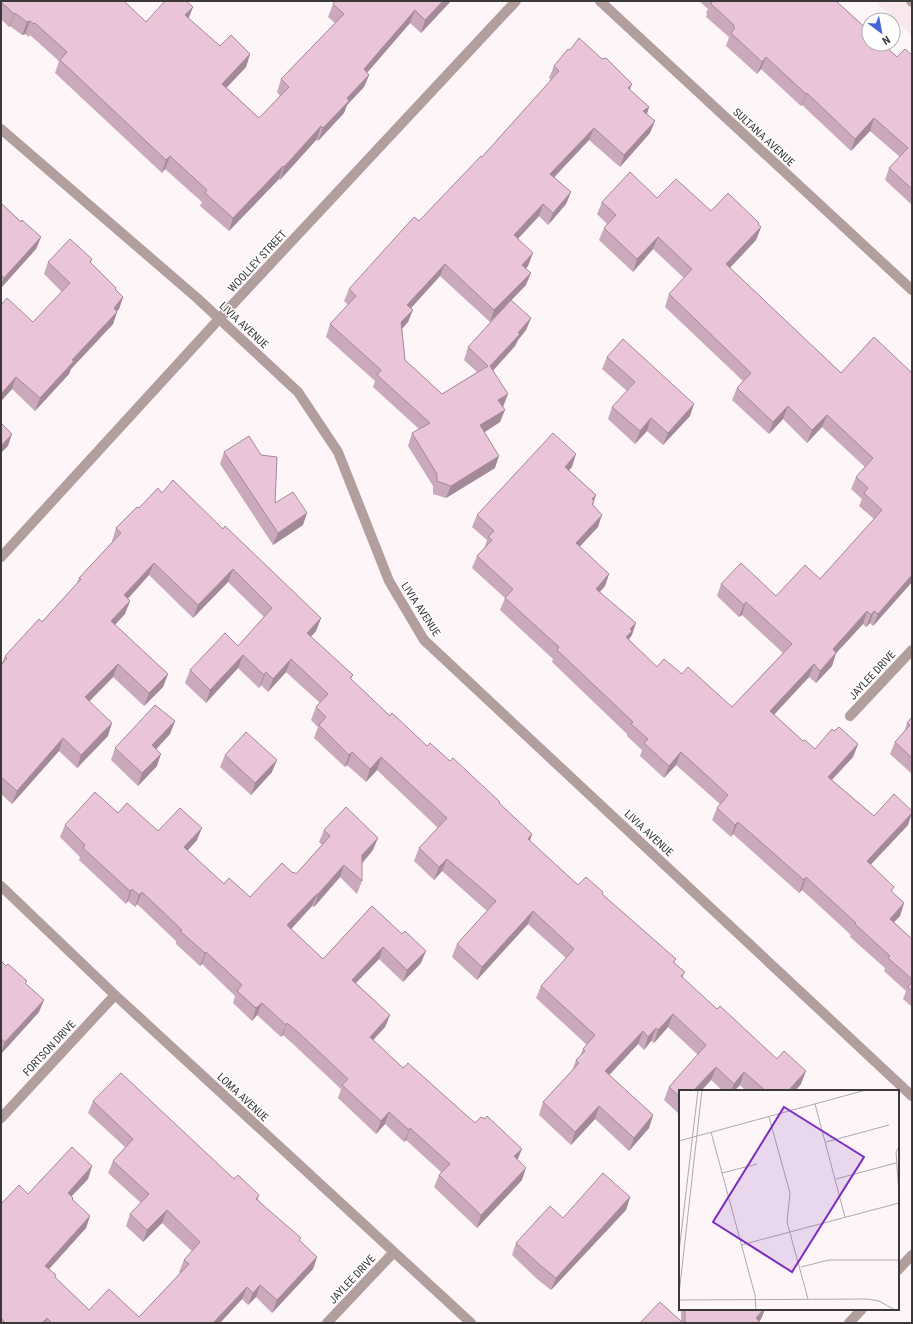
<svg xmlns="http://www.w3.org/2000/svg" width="913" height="1324" font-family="'Roboto Condensed',sans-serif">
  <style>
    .built { fill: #f8e7eb }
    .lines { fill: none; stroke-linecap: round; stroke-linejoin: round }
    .minor { stroke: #b19e9d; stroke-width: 10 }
    .wall { fill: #c9a9bb }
    .shaded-wall { fill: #a48998 }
    .building { fill: #eac4d9; stroke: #a48998 }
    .labels { text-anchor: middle; stroke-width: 3; stroke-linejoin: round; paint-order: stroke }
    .street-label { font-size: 11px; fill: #3a3838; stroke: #fff }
    .inset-road { fill: none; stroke: #afa9ab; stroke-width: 1 }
    .view { fill: #7b2cbf; fill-opacity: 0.15; stroke: #7b2cbf; stroke-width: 2 }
    .inset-edge { fill: none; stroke: #3a3838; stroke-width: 2 }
  </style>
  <rect width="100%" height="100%" fill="#fdf5f7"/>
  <path class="built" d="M875,1H912V36Z"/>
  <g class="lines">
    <path class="minor" d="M600,1L912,290
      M911,1L912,2
      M1,129L197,298L298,392L338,452L389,581L424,640L912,1096
      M1,557L220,318L516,1
      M850,716L912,650
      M1,886L115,995L471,1323
      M1,1118L115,995
      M898,1270L912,1255
      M327,1323L394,1252
      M849,1323L862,1309"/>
  </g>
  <path class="wall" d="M1,1L146,22L188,19L220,46L250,54L246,67L226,87L259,118L280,96L277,92L281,79L335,23L328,17L333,4L451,1L421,33L410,23L367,73L369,75L364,87L347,105L344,113L318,141L317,139L280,180L279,179L229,231L200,206L202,202L165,169L162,173L55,73L59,61L30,35L29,37L25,34L22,35L10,26L9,27L1,19Z
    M699,1H839L838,3L897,57L912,55V205L885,180L889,168L900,157L870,131L851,151L802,105L801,106L761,69L757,74L726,46L729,37L706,17L707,14L706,13L708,9Z
    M554,66L630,90L649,107L647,114L650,133L620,167L589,140L554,177L571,192L566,204L548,225L539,216L518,239L528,266L526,268V285L490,322L440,276L411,308L408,322L402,329L405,360L442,394L477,372L464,360L468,347L531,318L526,330L518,340L515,346L493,371L503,407L500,422L484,432L495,468L446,498L433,494V486L408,446L412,433L419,429L373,387L375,381L326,337L330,324L348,305L344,301L349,289L419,221L482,157L551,80L549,78Z
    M657,198L711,211L758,225L761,227L756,240L730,268L841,373L874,337L912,582L873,626L870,623L866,627L863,624L836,653L832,666L816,683L809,677L774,715L803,741L815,749L834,731L858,744L853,757L832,780L874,816L908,825L870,865L892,892L904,903L900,916L894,922L912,939V1007L903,999L906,991L884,971L885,968L850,937L851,935L802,890L799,893L733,834L731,837L712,820L717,808L720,804L676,765L664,778L640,756L642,750L627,736V734L552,662L553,659L500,610L505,598L472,568L477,556L484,549L487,540L472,527L477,515L572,467L569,470L596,495L593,505L598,527L579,547L609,574L605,586L600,592L632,635L629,640L657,667L682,674L732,707L783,653L742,615L739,617L717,596L721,584L776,596L820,579L874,519L859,506L862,499L851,489L856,477L865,467L822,427L807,443L783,419L769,434L732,400L737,388L743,381L665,307L669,294L684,278L653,249L633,272L599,240L604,228L607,224L597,214L602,202Z
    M1,203L21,222L41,237L36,249L1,288Z
    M92,259L91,263L116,288V290L123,297L119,309L117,311L113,324L71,369L69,374L35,411L12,389L1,401V305L33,322L62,292L44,274L48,262Z
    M607,357L690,416L663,445L647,431L635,444L608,419L612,407L627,391L602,369Z
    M224,452L275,503L303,525L273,545L220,464Z
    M162,493L223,529L321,618L316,631L311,637L353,675L351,679L390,716L427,746L450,761L500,802L499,803L532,834L530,841L578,885L602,894L676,959L674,963L685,972L682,978L717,1009L801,1084L795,1091H746L740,1085L734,1091H723L711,1080L701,1091H680V1113L679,1114L664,1100L669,1087L698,1055L668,1027L654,1043L651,1041L644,1050L638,1044L609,1075L653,1115L649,1128L629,1151L595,1119L571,1145L539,1115L543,1102L572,1071L576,1060L580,1056L583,1049L587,1045L536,998L541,986L566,958L528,924L477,980L452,957L457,944L487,911L442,871L434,880L414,861L419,848L438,828L377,770L366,782L347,765L345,767L314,738L318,727L311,720L316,707L320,703L286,672L268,692L261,685L259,688L238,668L206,703L185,683L190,670L238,646L264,617L228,582L193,618L149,575L128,599L125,614L115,625L168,674L163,687L144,706L113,677L89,701L108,736L77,768L59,751L12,804L1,794V665L5,656L42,622L76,585L79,578L112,542V541L116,528L139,508Z
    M912,717V774L890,754L895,742L904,733L907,723Z
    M175,721L170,734L156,749L157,766L138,786L111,760L115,748Z
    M225,755L272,772L251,795L220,767Z
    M118,813L158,831L197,840L187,851L224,884L250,897L293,873L296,874L322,845L319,842L324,830L373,850L362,863V881L357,894L340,877L314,907L312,906L291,929L323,959L372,906L421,963L403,982L379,959L356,983L390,1015L385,1027L373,1040L403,1068L475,1123L518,1159L522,1180L477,1228L434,1187L439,1175L441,1172L406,1140L404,1142L385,1124L376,1134L338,1098L341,1089L294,1045L283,1035L281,1037L257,1015L252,1021L233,1003L235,996L202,964L200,966L176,944V941L137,904L135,907L128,901L126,904L79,860L80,857L60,837L65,825Z
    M1,961L26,984L39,1012L1,1054Z
    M93,1101L234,1179L259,1195L258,1200L317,1257L313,1269L272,1313L256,1297L248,1305L242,1299L220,1323H1V1204L28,1194L92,1166L88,1179L72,1196V1200L90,1216L86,1228L49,1269L55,1277L89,1310L139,1317L180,1273L179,1272L184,1260L192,1251L162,1223L143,1242L126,1226L130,1214L141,1203L108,1173L113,1161L125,1147L88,1113Z
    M630,1197L626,1210L551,1290L537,1279L512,1255L516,1243Z
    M681,1309H765L761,1319L758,1323H640L681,1321Z"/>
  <path class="shaded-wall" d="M443,1H451L421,33L425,20Z
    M193,7L188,20L185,15Z
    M415,10L410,23L359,82L364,69Z
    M15,13L10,26L9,27L14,14Z
    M30,21L25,34L22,35L27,22Z
    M250,54L246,67L218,97L222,84Z
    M766,57L761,69L757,74L762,62Z
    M369,75L364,87L347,105L344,113L318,141L323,128L347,98Z
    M632,84L627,96L628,88Z
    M807,93L802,105L801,106L806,94Z
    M649,107L645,119L643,111Z
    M874,118L870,131L851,151L855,139Z
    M655,121L650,133L620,167L624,155Z
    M321,126L317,139L280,180L284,167Z
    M594,128L589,140L546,186L550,174Z
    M170,156L165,169L162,173L166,160Z
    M283,166L279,179L229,231L233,218Z
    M571,192L566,204L548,225L553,213Z
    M543,204L539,216L509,248L514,235Z
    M759,223L755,233L761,227L756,240L721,277L726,264Z
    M41,237L36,249L1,288V284L4,278Z
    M658,237L653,249L633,272L637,259Z
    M533,253L528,266L517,277L522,265Z
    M445,264L440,276L403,317L407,305Z
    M531,273L526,285L490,322L494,310Z
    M123,297L119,309L109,320L114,308Z
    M413,310L408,322L397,334L401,322Z
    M117,312L113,324L71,369L69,374L35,411L40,398L72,360Z
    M531,318L526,330L518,340L515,346L486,378L490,366L518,333Z
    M16,377L12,389L1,401V394Z
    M508,394L503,407L494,413L498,400Z
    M694,404L690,416L663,445L668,433Z
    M788,406L783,419L769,434L773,422Z
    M505,410L500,422L476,438L480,425Z
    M827,415L822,427L807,443L812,430Z
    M651,418L647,431L635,444L640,431Z
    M12,434L8,446L1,453V446Z
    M576,454L572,467L560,479L565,467Z
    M499,456L495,468L446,498L451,486Z
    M596,495L593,502L594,501L590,514L592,499Z
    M307,513L303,525L273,545L278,533Z
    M602,515L598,527L571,556L576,543Z
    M154,563L149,575L119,608L124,595Z
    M233,569L228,582L193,618L198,605Z
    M609,574L605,586L591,601L596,589Z
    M912,575V582L873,626L878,614Z
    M130,601L125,614L106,634L111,621Z
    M746,602L742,615L739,617L744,605Z
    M867,611L863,624L828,662L833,649Z
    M874,611L870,623L866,627L871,615Z
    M321,618L316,631L302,646L307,633Z
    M636,623L632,635L629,638L627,643L626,637L630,629Z
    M836,653L832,666L816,683L820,671Z
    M243,655L238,668L206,703L210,690Z
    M291,659L286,672L268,692L273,679Z
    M118,664L113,677L81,710L85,697Z
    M814,664L809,677L765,724L770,711Z
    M266,672L261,685L259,688L264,675Z
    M168,674L163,687L144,706L149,693Z
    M175,721L170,734L148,758L152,745Z
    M112,723L108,736L77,768L81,755Z
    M63,738L59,751L12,804L17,791Z
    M858,744L853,757L823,789L828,777Z
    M352,752L347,765L345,767L349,755Z
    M681,752L676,765L664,778L669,766Z
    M161,754L157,766L138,786L142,773Z
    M381,757L377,770L366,782L370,769Z
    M277,760L272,772L251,795L255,783Z
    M912,813L908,825L862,874L867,861Z
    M738,822L733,834L731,837L735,825Z
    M202,828L197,840L179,860L184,847Z
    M532,834L528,847V839Z
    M378,838L373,850L358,868L362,855Z
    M447,859L442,871L434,880L439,867Z
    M344,865L340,877L314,907L318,894Z
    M806,877L802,890L799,893L804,880Z
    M132,889L128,901L126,904L130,891Z
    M142,892L137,904L135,907L139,895Z
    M317,894L312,906L283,938L287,925Z
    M904,903L900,916L885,931L890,919Z
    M533,911L528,924L477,980L482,967Z
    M383,947L379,959L347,992L352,980Z
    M426,951L421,963L403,982L407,970Z
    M206,952L202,964L200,966L205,953Z
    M44,1000L39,1012L1,1054L5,1042Z
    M262,1003L257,1015L252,1021L256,1008Z
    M673,1014L668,1027L654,1043L658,1030Z
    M390,1015L385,1027L365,1049L370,1037Z
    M287,1023L283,1035L281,1037L286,1025Z
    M656,1028L651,1041L644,1050L648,1037Z
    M643,1031L638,1044L601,1084L605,1071Z
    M716,1067L711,1080L701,1091H693Z
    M806,1071L801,1084L795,1091H788Z
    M744,1072L740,1085L734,1091H731L734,1084Z
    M599,1106L595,1119L571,1145L575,1132Z
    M389,1112L385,1124L376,1134L381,1121Z
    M653,1115L649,1128L629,1151L634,1138Z
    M410,1128L406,1140L404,1142L409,1130Z
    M522,1149L517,1161L514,1156Z
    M92,1166L88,1179L63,1205L68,1193Z
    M526,1168L522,1180L477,1228L481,1215Z
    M630,1197L626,1210L551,1290L556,1278Z
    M167,1210L162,1223L143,1242L147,1230Z
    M90,1216L86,1228L41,1278L45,1266Z
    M317,1257L313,1269L272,1313L277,1300Z
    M260,1285L256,1297L248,1305L253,1293Z
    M247,1287L242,1299L220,1323H213Z
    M764,1309H765L761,1319L758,1323H754L756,1318Z
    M47,1318L45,1323H42Z"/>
  <path class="building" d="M1,1H124L146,22L165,1H186L193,7L185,15L220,46L231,35L250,54L222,84L259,118L289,87L281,79L344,14L333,4L335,1H443L425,20L415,10L364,69L369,75L347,98L349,101L323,128L321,126L284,167L283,166L233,218L205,193L207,190L170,156L166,160L60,60L67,52L35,23L34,24L30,21L27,22L15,13L14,14L1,2Z
    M711,1H836L869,31V44H883L897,57L905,49L912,55V189L889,168L908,148L874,118L855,139L807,93L806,94L766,57L762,62L731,33L735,28L733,26L734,25L711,4L712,2Z
    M579,38L602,59L606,58L632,84L628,88L649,107L643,111L655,121L624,155L594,128L550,174L571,192L553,213L543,204L514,235L533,253L522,265L531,273L494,310L445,264L407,305L413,310L401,322L405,360L442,394L488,366L468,347L511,300L531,318L518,333L520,334L490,366L508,394L498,400L505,410L480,425L499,456L451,486L437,481V474L412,433L430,423L377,375L381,370L330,324L356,296L349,289L414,217L419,221L481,156L482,157L559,71L554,66L568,49L570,50Z
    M630,172L657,198L676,179L711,211L728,193L759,223L758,224L761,227L726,264L841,373L874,337L912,373V575L878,614L874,611L871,615L867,611L833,649L836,653L820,671L814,664L770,711L803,741L805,740L815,749L832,729L834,731L839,727L858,744L828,777L874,816L894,794L912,811V813L867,861L894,887L891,891L904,903L890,919L912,939V979L888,958L890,956L855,924L856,923L806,877L804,880L738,822L735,825L717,808L728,795L681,752L669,766L644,743L648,739L631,724L633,722L557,650L559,647L505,598L513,589L477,556L492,540L488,537L494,531L477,515L553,433L576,454L565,467L596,495L592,499L594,501L592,504L602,515L576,543L609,574L596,589L636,623L630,629L632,631L626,637L657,667L664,659L682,674L688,667L732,707L792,644L746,602L744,605L721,584L741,563L776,596L805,565L820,579L882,510L864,493L868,488L856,477L873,458L827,415L812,430L788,406L773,422L737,388L751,373L669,294L692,269L658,237L637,259L604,228L616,215L602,202Z
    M1,203L21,222L22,220L41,237L4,278L1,275Z
    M70,239L92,259L90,262L116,288L115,289L123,297L114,308L117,312L72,360L74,361L40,398L16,377L1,394V305L7,298L33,322L70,283L48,262Z
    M623,339L694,404L668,433L651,418L640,431L612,407L635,382L607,357Z
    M1,423L12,434L1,446Z
    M249,436L261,455L277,457L275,503L293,492L307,513L278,533L224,452Z
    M173,480L223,529L225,526L321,618L307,633L353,675L350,678L390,716L392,713L427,746L430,743L450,761L453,758L500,802L499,803L532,834L528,839L578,885L586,877L603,892L602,894L676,959L673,962L685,972L681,976L717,1009L720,1006L777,1059L784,1051L806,1071L788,1091H766L744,1072L734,1084L716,1067L693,1091H680V1097L669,1087L706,1045L673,1014L658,1030L656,1028L648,1037L643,1031L605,1071L653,1115L634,1138L599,1106L575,1132L543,1102L579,1063L576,1060L585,1051L583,1049L595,1035L541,986L574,949L533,911L482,967L457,944L496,901L447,859L439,867L419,848L447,818L381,757L370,769L352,752L349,755L319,725L326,717L316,707L328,694L291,659L273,679L266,672L264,675L243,655L210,690L190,670L225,633L238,646L272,608L233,569L198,605L154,563L124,595L130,601L111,621L168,674L149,693L118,664L85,697L112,723L81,755L63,738L17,791L1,777V665L7,658L5,656L39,619L42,622L81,579L79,578L121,533L116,528L137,507L139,508L158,488L162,493Z
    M155,705L175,721L152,745L161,754L142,773L115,748Z
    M912,717V758L895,742L910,725L907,723Z
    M246,732L277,760L255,783L225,755Z
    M95,792L118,813L127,803L158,831L180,808L202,828L184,847L224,884L229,878L250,897L282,863L293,873L294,872L296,874L330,836L324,830L346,807L378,838L362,855V881L344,865L318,894H317L287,925L323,959L372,906L402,934L405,931L426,951L407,970L383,947L352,980L390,1015L370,1037L403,1068L408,1063L475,1123L481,1117L485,1119L487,1116L522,1149L514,1156L526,1168L481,1215L439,1175L450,1164L410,1128L409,1130L389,1112L381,1121L342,1085L348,1079L299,1033L287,1023L286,1025L262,1003L256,1008L237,991L242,985L206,952L205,953L180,931L182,930L142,892L139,895L132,889L130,891L83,848L85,845L65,825Z
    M1,961L6,966L8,964L27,981L25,983L44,1000L5,1042L1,1039Z
    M912,982V991L908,987Z
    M121,1073L234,1179L238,1175L259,1195L256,1199L301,1238L299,1240L317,1257L277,1300L260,1285L253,1293L247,1287L213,1323H52L47,1318L42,1323H6L1,1318V1204L19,1185L28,1194L72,1147L92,1166L68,1193L73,1198L72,1199L90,1216L45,1266L56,1275L55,1277L89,1310L109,1289L139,1317L189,1264L184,1260L200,1242L167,1210L147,1230L130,1214L149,1194L113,1161L133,1139L93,1101Z
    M603,1173L630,1197L556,1278L541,1266L516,1243L550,1206L563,1218Z
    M660,1302L683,1323H640Z
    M685,1309H764L756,1318L759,1321L757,1323H685Z"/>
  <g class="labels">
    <g class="street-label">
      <text transform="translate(764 137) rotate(43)" y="4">SULTANA AVENUE</text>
      <text transform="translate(257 261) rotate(-47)" y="4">WOOLLEY STREET</text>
      <text transform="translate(244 325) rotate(43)" y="4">LIVIA AVENUE</text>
      <text transform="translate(421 609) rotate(57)" y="4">LIVIA AVENUE</text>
      <text transform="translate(872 675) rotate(-47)" y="4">JAYLEE DRIVE</text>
      <text transform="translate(649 833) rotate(43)" y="4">LIVIA AVENUE</text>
      <text transform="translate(49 1048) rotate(-47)" y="4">FORTSON DRIVE</text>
      <text transform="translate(243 1097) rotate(43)" y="4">LOMA AVENUE</text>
      <text transform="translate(352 1279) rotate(-47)" y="4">JAYLEE DRIVE</text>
    </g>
  </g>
  <g transform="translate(679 1090)">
    <rect width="220" height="220" fill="#fdf5f7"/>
    <path class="inset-road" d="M136,14L166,127M90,27L111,103L108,132L129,209M32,42L76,205L77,220M0,51L187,0M147,52L210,35M220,57L217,62L220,104M43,83L78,74M157,89L217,73M62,155L220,113M0,162L19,0M122,177L150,170H220M0,204L23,0M0,210L188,209L200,211L216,220"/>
    <path class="view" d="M105,17L185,67L113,182L34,132Z"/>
    <rect width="220" height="220" class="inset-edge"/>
  </g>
  <rect width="913" height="1324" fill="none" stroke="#3a3838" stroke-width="4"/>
  <g transform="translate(881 32) rotate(148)"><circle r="19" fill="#ffffff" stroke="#b0afaf"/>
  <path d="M0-3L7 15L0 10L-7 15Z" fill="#4564d7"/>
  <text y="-6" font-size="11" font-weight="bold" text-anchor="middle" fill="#3a3838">N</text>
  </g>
</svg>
